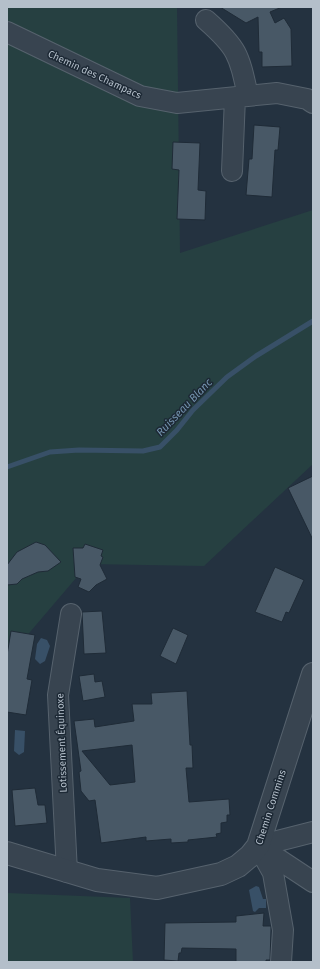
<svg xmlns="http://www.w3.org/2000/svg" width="320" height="969" font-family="'Fira Sans',sans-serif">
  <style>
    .green { fill: #264041 }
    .water { fill: #385067 }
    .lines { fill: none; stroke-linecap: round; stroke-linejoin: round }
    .stream { stroke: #385067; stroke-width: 5 }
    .building { fill: #485866; stroke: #1f2b37; fill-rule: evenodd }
    .minor-casing { stroke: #56626d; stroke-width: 22 }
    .tertiary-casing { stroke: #56626d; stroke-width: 24 }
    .minor { stroke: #384450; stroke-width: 20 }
    .tertiary { stroke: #384450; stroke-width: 22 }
    .labels { text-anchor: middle; stroke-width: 3; stroke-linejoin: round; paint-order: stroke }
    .street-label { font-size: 10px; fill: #b4bfca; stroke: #1d2935 }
    .water-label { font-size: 11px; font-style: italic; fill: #7493ae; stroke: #1d2935 }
  </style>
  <rect width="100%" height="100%" fill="#243240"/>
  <path class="green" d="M7,7H177L180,253L313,210V464L204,566L88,564L7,659Z
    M7,893L130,898L133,962H7Z"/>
  <path class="water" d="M41,638L47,640L50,646L45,661L40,664L35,659L37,644Z
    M15,730L25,731L24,752L19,755L14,751Z
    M256,886L259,887L263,899H266V908H259L255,912L253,911L249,890Z"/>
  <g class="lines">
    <path class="stream" d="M7,467L50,452L79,450L143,451L160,447L177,430L193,410L227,377L256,356L313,321"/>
  </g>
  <path class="building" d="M220,7H282L270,12L275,23L284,18L291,29L292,66L262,67V52H259L258,17L246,23Z
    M254,125L280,127L278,150H275L272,197L246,195L249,159H252Z
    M173,142L200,143L198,190L206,191L205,220L177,219L179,170L172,169Z
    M313,476V540L288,488Z
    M36,542L45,545L61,562L48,571L38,572L22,579L17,584L7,585V565L17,552Z
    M85,544L103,550L101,556L103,557L100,565L107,579L96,585L89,592L78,587L81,579L75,577L73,548H83Z
    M275,567L304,580L289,613L286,612L282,622L255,612Z
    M102,611L106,653L84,654L82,612Z
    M173,628L188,635L176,664L160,656Z
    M11,631L35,635L27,679L32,680L26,715L7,712V655Z
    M94,674L95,682L102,681L105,697L83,701L79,676Z
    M187,691L190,745H192L193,768H186L189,802L229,799L230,815H227V822L221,823V833L216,834L217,837L188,840V842L171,843V839L146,841V837L101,843L95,800L89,801L81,791L79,772L81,771L74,721L94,719L95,727L134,721L132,704H152L151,693ZM132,745L135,782L110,785L82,751Z
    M35,788L38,805H45L47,823L15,826L12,790Z
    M264,913L263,926H271V931L270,960H266V962H236V949L182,948L181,953H179L178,961L164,960L165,923L236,922V916Z"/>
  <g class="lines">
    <defs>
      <path id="minor" d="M206,20C238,48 239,55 248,96
        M7,32L140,96L177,103L277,93L307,99L313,103
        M232,171L235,97
        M258,846L273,873L283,930L281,962
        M258,846L313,832
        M260,847L313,882
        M67,872L58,695L71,614"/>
      <path id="tertiary" d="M7,853L97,880L157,888L221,874L238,866L250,856L258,846L313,674"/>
    </defs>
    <use href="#minor" class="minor-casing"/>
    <use href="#tertiary" class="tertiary-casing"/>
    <use href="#minor" class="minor"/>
    <use href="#tertiary" class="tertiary"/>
  </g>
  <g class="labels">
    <g class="street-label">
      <text transform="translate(95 74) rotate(25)" y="4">Chemin des Champacs</text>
      <text transform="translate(61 743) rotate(-92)" y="4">Lotissement Équinoxe</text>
      <text transform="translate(270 807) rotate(-72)" y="4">Chemin Commins</text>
    </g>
    <g class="water-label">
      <text transform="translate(184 407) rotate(-46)" y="4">Ruisseau Blanc</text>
    </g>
  </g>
  <rect width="320" height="969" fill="none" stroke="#b4bfca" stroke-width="16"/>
</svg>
